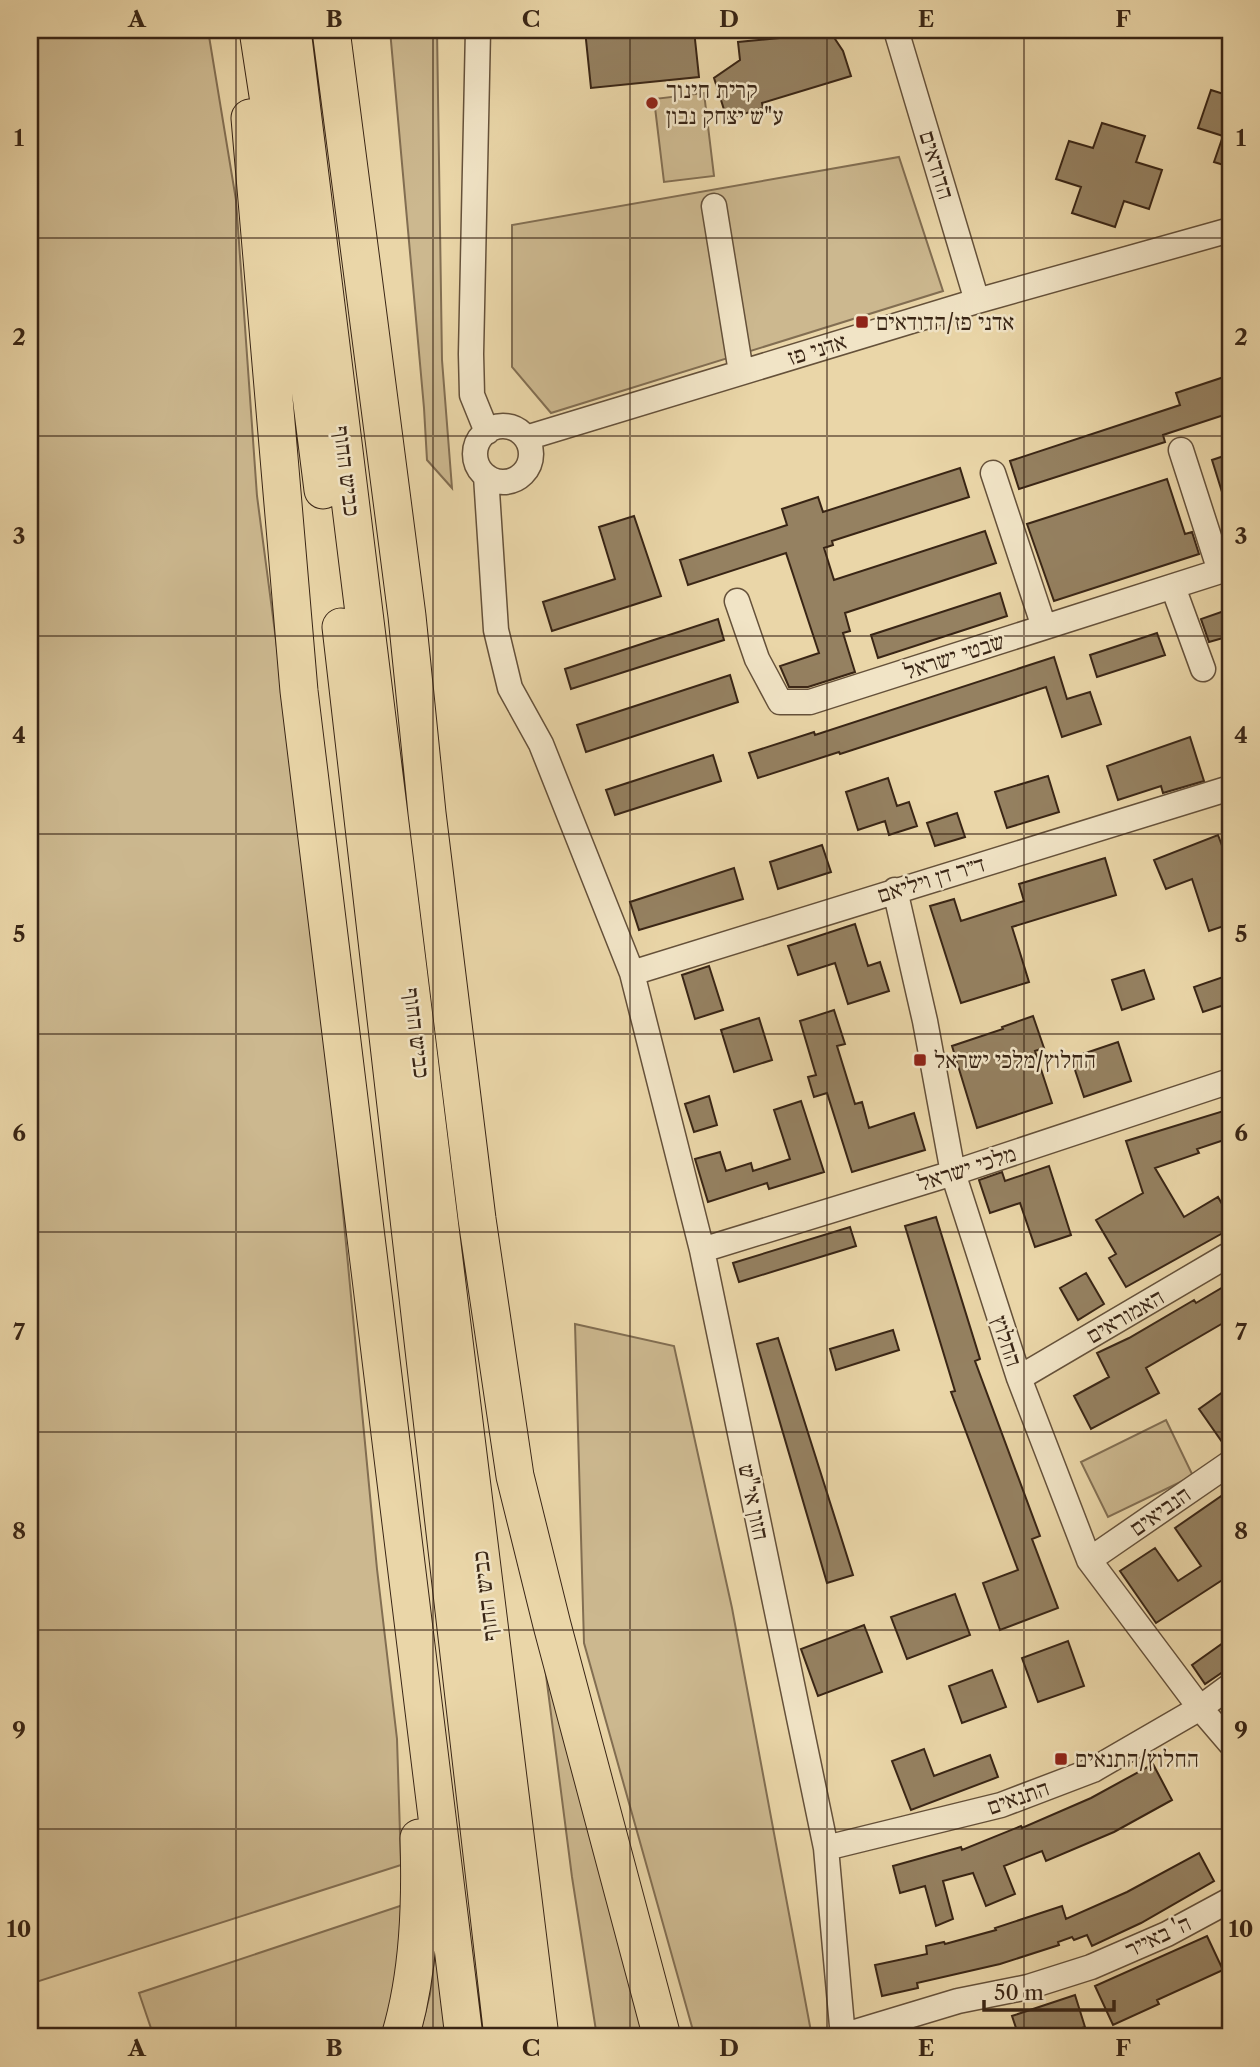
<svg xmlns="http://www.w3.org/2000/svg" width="1260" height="2067" font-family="'Libre Caslon Text','Frank Ruhl Libre',serif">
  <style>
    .green { fill: #ccb88f; stroke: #826e52; stroke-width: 2 }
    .building { fill: #958161; stroke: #392515; stroke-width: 2 }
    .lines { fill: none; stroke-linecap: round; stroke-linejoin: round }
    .minor-casing { stroke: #65513a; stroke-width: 27 }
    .highway-casing { stroke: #392515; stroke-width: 39 }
    .minor { stroke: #f1e4c6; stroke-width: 24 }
    .highway { stroke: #ead6a8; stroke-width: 37 }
    .grid { fill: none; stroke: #392515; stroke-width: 2; stroke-opacity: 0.55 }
    .poi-dot { fill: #8f2418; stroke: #f1e4c6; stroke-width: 2.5 }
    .labels { text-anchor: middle; stroke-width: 5; stroke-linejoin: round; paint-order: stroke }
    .poi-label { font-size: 23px; fill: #392515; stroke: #f1e4c6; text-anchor: start }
    .street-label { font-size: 23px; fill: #392515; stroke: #f1e4c6 }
    .neatline { fill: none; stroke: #392515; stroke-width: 2.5 }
    .grid-label { font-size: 23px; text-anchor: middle; font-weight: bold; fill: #392515 }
  </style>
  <rect width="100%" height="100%" fill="#ead6a8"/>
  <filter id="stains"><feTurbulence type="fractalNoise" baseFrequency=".00286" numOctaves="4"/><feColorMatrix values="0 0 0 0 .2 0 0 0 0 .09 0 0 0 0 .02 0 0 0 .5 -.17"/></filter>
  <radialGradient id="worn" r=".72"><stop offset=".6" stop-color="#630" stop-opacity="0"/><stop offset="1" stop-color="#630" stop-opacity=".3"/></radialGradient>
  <path class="green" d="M30,30H208L236,200L257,496L321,981L377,1569L397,1739L401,1865L30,1984Z
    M390,30H437L442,360L452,488L427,460L424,408Z
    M704,93L714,176L664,182L654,99Z
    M899,157L943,291L551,413L512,367V225Z
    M575,1324L674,1346L732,1608L812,2037H695L694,2034L584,1643Z
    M1166,1420L1193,1476L1108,1517L1081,1462Z
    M542,1644L650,2037H597L572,1877Z
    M409,1903L386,2037H154L139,1993Z
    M439,1918L451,2037H419L430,1994Z"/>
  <path class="building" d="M585,30H694L699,77L591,88Z
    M797,30H829L843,51L851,76L762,103L763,108L727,119L714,78L740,60L738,42L801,36Z
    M1211,90L1230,96V167L1214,162L1223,136L1198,128Z
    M1102,123L1145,136L1136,162L1162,170L1149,209L1124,201L1115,227L1072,213L1081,187L1056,179L1069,141L1093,148Z
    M1230,375V413L1163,435L1165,442L1019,489L1010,461L1180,405L1176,393Z
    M1230,454V508H1227L1212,460Z
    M960,468L969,497L832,541L833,545L824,548L834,580L985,531L996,563L845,613L850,631L843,633L855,672L808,687H789L780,666L819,653L786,553L688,585L680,560L787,525L782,509L818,497L823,512Z
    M1167,479L1185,534L1192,532L1199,554L1054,601L1027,524Z
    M634,516L661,596L552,631L543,602L615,579L599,527Z
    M1000,593L1007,616L878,658L871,635Z
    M1230,609V636L1209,642L1201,619Z
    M718,619L724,640L571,689L565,669Z
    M1157,633L1165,655L1097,677L1090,655Z
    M1054,657L1067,699L1090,692L1101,724L1062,737L1046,687L840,754L839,752L758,778L749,753L814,732L815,735Z
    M730,675L738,702L586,752L577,725Z
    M1190,737L1204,781L1163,793L1161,786L1118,800L1107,766Z
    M713,755L721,781L615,815L606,790Z
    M1048,776L1059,812L1007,828L995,792Z
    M888,778L897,806L909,802L917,826L889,835L885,821L858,830L846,792Z
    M957,813L965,837L935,846L927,823Z
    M1218,835L1230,867V924L1209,931L1192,879L1166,889L1154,860Z
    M822,845L831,872L778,889L770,862Z
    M1105,858L1116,895L1012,927L1029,982L961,1003L930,906L954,899L961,921L1024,901L1019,884Z
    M734,868L743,899L639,930L630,902Z
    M855,924L868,966L880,962L889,991L848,1004L835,963L798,975L788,946Z
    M709,966L723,1010L695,1019L682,975Z
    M1144,970L1154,999L1122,1010L1112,980Z
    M1226,976L1230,988V1003L1203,1012L1194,987Z
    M834,1010L845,1044L837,1046L855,1104L862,1102L869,1128L914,1113L925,1150L852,1172L827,1093L814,1097L808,1077L816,1075L800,1021Z
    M1033,1016L1044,1048L1035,1051L1052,1103L977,1128L952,1046L1003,1029L1002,1027Z
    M759,1018L772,1060L734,1072L721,1030Z
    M1118,1042L1131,1081L1084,1097L1071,1058Z
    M709,1096L717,1125L694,1132L685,1104Z
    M801,1101L824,1172L769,1189L767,1183L708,1202L695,1159L720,1152L726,1171L751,1163L753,1171L790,1159L774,1110Z
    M1230,1109V1138L1197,1149L1199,1153L1155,1168L1184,1217L1218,1197L1230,1218V1229L1126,1287L1109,1258L1116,1254L1096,1220L1143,1193L1126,1141Z
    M1049,1166L1071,1235L1035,1247L1020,1203L990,1213L979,1180L1002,1172L1005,1181Z
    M936,1217L980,1359L975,1361L1040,1536L1032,1539L1058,1608L1000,1630L983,1583L1018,1570L951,1392L955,1391L905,1226Z
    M850,1227L856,1246L739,1282L733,1263Z
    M1086,1273L1104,1304L1078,1320L1060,1288Z
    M1230,1283V1319L1146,1368L1159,1393L1091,1429L1074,1396L1109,1377L1097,1353L1129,1338L1194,1300L1196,1303Z
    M893,1330L899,1350L836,1370L830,1349Z
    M778,1338L853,1575L827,1583L757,1344Z
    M1230,1387V1448L1227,1449L1199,1409Z
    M1230,1490V1575L1156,1623L1120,1571L1155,1548L1178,1581L1201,1566L1175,1528Z
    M955,1594L970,1635L907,1659L891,1617Z
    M864,1625L882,1672L818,1696L801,1649Z
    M1230,1638V1667L1205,1684L1192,1665Z
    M1068,1641L1084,1686L1038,1702L1022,1658Z
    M992,1670L1006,1707L962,1723L949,1686Z
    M924,1749L934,1776L990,1755L998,1777L911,1810L892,1761Z
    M1153,1764L1172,1800L1114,1832L1046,1861L1042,1851L1004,1866L1015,1894L986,1906L973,1873L943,1881L953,1919L936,1926L925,1886L900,1893L893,1866L961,1847L962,1850L1021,1826L1022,1828L1091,1798Z
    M1199,1853L1214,1881L1141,1923L1092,1946L1087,1935L1074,1940L1072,1937L1058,1942L1059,1945L1000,1964L917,1983L918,1988L882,1996L875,1965L927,1954L926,1946L944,1942L945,1944L996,1930L995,1928L1062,1906L1066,1919L1127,1892Z
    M1207,1936L1223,1970L1157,2000L1159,2004L1113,2025L1095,1986Z
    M1075,1995L1085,2027L1054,2037H1019L1012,2016Z"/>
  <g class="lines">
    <defs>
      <path id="minor" d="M478,30L471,354L472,395L487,432
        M896,30L977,301
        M714,206L741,372
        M475 454a28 28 0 1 1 56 0a28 28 0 1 1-56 0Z
        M526,438L977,301L1230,230
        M1181,450L1220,571
        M993,473L1044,627
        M486,476L496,630L510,688L541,744L632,973L702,1250L826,1848L843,2037
        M1173,587L1203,669
        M737,601L757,659L780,702H810L1230,568
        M895,890L925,1021L953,1173L1019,1378L1089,1560L1200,1708L1230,1743
        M632,973L1230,788
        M702,1250L953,1173L1230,1081
        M1019,1378L1230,1254
        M1089,1560L1230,1463
        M826,1848L1001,1805L1093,1770L1200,1708L1230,1686
        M842,2036L958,2001L1028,1987L1091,1967L1167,1934L1230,1900"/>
      <path id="highway" d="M258,30L297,285L323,490
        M292,30L540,2037
        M331,30L407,616L427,813L477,1219L515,1476L552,1625L662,2037
        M250,118L299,691L464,2037
        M341,627L503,2037
        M400,2037C419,1974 421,1903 419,1838"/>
    </defs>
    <use href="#minor" class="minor-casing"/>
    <use href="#highway" class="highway-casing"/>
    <use href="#minor" class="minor"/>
    <use href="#highway" class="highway"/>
  </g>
  <path class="grid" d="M236,30V2037M433,30V2037M630,30V2037M827,30V2037M1024,30V2037M30,238H1230M30,436H1230M30,636H1230M30,834H1230M30,1034H1230M30,1232H1230M30,1432H1230M30,1630H1230M30,1829H1230"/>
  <g class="poi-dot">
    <circle cx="652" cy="103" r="7"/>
    <rect x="855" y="315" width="14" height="14" rx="3.5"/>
    <rect x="913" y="1053" width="14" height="14" rx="3.5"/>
    <rect x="1054" y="1752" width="14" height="14" rx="3.5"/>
  </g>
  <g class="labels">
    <g class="poi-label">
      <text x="666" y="98">קרית חינוך<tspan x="666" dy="26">ע"ש יצחק נבון</tspan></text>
      <text x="876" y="330">אדני פז/הדודאים</text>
      <text x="934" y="1068">החלוץ/מלכי ישראל</text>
      <text x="1075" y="1767">החלוץ/התנאים</text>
    </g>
    <g class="street-label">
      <text transform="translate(937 165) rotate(73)" y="8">הדודאים</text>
      <text transform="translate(817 349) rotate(-17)" y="8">אדני פז</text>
      <text transform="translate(347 471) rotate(83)" y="8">כביש החוף</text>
      <text transform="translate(954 656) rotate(-18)" y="8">שבטי ישראל</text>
      <text transform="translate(931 879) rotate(-17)" y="8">ד״ר דן ויליאם</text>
      <text transform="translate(417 1033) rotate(83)" y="8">כביש החוף</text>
      <text transform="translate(967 1168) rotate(-18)" y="8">מלכי ישראל</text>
      <text transform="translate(1125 1316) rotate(-30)" y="8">האמוראים</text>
      <text transform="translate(1007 1341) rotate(72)" y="8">החלוץ</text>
      <text transform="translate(754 1502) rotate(78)" y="8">חזון אי"ש</text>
      <text transform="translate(1160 1511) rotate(-35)" y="8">הנביאים</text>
      <text transform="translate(485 1596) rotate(-97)" y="8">כביש החוף</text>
      <text transform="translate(1018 1797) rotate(-19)" y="8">התנאים</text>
      <text transform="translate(1158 1936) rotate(-25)" y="8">ה' באייר</text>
    </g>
  </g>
  <rect width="1260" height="2067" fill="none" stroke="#ead6a8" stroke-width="77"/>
  <path d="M984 2000v10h130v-10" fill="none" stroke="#392515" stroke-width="3.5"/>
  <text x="994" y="2000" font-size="21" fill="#392515" stroke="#f1e4c6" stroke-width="5" paint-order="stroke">50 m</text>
  <rect x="38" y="38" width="1184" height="1990" class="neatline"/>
  <g class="grid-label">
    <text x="137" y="27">A</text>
    <text x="334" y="27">B</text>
    <text x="531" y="27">C</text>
    <text x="729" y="27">D</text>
    <text x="926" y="27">E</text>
    <text x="1123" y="27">F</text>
    <text x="19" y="146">1</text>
    <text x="1241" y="146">1</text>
    <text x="19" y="345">2</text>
    <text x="1241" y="345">2</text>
    <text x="19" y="544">3</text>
    <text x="1241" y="544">3</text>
    <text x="19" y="743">4</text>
    <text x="1241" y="743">4</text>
    <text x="19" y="942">5</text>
    <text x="1241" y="942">5</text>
    <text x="19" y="1141">6</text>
    <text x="1241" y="1141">6</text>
    <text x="19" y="1340">7</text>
    <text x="1241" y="1340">7</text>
    <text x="19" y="1539">8</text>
    <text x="1241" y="1539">8</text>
    <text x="19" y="1738">9</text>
    <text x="1241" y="1738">9</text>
    <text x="19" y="1937">10</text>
    <text x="1241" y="1937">10</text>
    <text x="137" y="2056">A</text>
    <text x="334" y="2056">B</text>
    <text x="531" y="2056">C</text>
    <text x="729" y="2056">D</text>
    <text x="926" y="2056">E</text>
    <text x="1123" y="2056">F</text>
  </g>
  <rect width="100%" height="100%" filter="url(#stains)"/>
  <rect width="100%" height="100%" fill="url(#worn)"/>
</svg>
